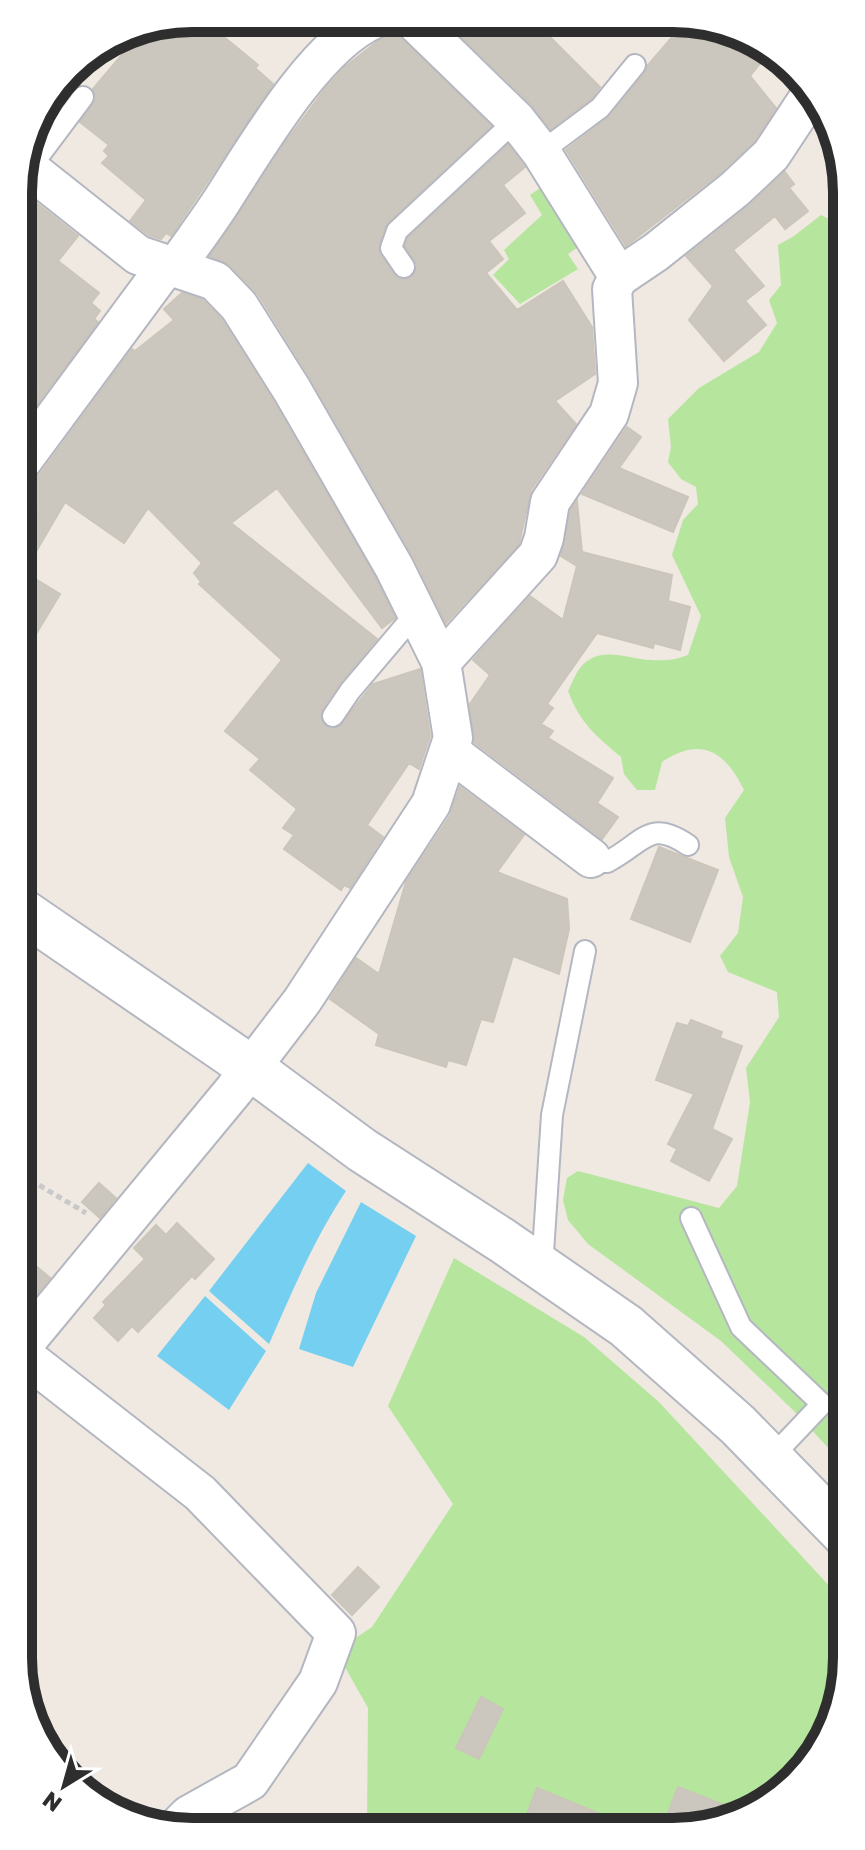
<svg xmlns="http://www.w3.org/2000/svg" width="865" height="1850" font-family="'Golos Text',sans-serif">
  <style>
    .green { fill: #b6e59e }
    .water { fill: #75cff0 }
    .building { fill: #cbc7bf; stroke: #cbc5ba; stroke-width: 2 }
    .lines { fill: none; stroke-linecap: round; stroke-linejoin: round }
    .lane-casing { stroke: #b4b7c1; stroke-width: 24 }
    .street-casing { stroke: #b4b7c1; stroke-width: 42 }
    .secondary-casing { stroke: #b4b7c1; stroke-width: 48 }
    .path { stroke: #c9c9c9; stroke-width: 5; stroke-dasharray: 6 4; stroke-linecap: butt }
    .lane { stroke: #fff; stroke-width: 20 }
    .street { stroke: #fff; stroke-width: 38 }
    .secondary { stroke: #fff; stroke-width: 44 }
    .rim { fill: none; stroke: #2e2e2e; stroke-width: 10 }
  </style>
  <rect width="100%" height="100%" fill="#efe9e1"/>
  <path class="green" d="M546,184L587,241L568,254L578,269L520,304L493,275L509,259L504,250L542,215L530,195Z
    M821,215L841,225L846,1467L793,1410L721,1341L588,1244L568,1220L563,1200L567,1178L578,1171L719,1208L737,1186L750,1102L746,1068L779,1017L777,992L728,972L720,956L738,933L743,897L729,857L725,818L744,790C725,751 701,736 662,762L655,790H637L624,774L621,757C596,736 580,723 568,691C572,684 575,674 580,668C599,644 626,659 651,660C665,661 675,660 688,655L701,616L672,555L683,520L698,504L696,487L681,479L668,462L671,447L668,419L699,388L759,352L777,323L769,300L781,285L778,245L794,236Z
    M454,1258L584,1337L659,1402L846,1604L847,1670L811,1764L718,1826L367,1828L368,1708L336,1651L372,1627L453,1504L388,1406Z"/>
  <path class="water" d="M308,1163L346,1191C314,1239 292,1292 269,1344L209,1291Z
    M361,1202L416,1236L353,1367L299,1349L316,1293Z
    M205,1296L266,1351L229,1410L157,1356Z"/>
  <path class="building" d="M192,18H239L224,37L258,65L255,68L273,84L171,236L166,233L161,239L149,235L130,221L146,200L102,163L109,156L104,151L109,145L80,122L96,99L93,89L126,50L113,39L126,31Z
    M444,20H533L600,87L591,99L551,129L531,104Z
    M686,21H706L769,52L750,76L776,108L754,141L721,172L626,246L566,150L610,116L645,73L648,65Z
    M393,29L491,126L388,222L379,244L380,255L398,278L404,280L412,277L417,265L405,246L408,238L508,145L525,167L503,185L525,213L489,241L503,259L486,273L517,310L563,281L592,327L595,374L555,401L576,424L531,490L519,544L446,623L413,556L311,379L258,294L230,265L210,256L287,140L326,88L345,67Z
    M68,74L77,86L60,105L50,97Z
    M785,172L794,184L789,188L808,211L785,229L775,216L733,250L764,286L745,301L766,325L724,361L689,320L713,286L686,256L749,206Z
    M20,190L78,236L58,261L99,293L91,303L100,311L94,319L98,322L20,427Z
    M182,293L203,300L222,320L273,401L375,577L395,618L382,628L277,488L231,523L377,639L340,683L322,709V722L331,729L339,727L373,684L420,669L430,736L419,769L409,763L367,825L383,837L350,888L344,885L341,890L284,849L294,835L283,828L297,809L250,770L260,759L225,731L282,660L199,584L201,582L194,573L202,563L148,508L124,543L65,502L24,572L60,594L21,659L20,486L38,477L132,349L135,351L174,320L164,309Z
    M627,427L641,437L619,468L688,497L673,532L582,494Z
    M577,501L582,552L672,575L668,601L690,607L680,650L654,643L653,648L597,633L547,704L553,708L541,724L553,731L548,738L613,778L597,803L618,817L602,839L474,742L470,704L490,675L473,660L530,596L563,620L577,566L561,556L571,510Z
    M460,787L524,835L497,872L567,899L569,929L559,974L513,956L493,1022L481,1019L466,1065L448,1060L446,1067L376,1045L379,1034L330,999L356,958L379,974L406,882L450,816Z
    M659,847L718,870L690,942L631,919Z
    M691,1020L722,1032L720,1038L742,1046L712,1129L732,1139L709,1181L671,1161L677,1149L668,1144L694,1094L656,1080L677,1023L688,1026Z
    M99,1183L116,1198L100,1218L82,1202Z
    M177,1223L214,1259L195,1279L192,1276L138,1332L132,1326L118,1341L94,1318L106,1305L103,1302L145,1259L134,1248L156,1225L166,1235Z
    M23,1255L50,1278L23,1311Z
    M358,1567L379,1587L352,1615L332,1595Z
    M481,1697L503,1709L479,1759L456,1748Z
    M678,1787L724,1805L716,1826H663Z
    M537,1788L629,1826L522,1827Z"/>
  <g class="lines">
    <defs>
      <path id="lane" d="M541,152L600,108L635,65
        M29,169L83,97
        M404,267L391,248L397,231L516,120
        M333,716L350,691L416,613
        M591,858L607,862C644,843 649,818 688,845
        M691,1218L741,1327L822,1404L770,1459
        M542,1268L552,1115L585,951"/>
      <path id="street" d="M412,19L516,120L541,152L619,277
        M22,163L138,255L215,281L239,306L292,390L394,567L441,662L453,738L431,804L302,1001L234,1090L23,1345
        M175,268C190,246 206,225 221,202C256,148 315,45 374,19
        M20,464L167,265
        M441,662L538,555L544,538L550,502L609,414L618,383L612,289L619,277L656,252L735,189L771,155L810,96
        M449,751L591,858
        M23,1355L200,1493L336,1633L318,1682L250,1781L189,1815L175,1829"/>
      <path id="secondary" d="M22,911L251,1068L362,1150L503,1241L626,1326L738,1425L846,1536"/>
    </defs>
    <use href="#lane" class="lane-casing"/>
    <use href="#street" class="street-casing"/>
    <use href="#secondary" class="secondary-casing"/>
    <path class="path" d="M22,1175L86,1213"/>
    <use href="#lane" class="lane"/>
    <use href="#street" class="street"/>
    <use href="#secondary" class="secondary"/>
  </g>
  <path d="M0 0H865V1850H0ZM192 32H673A160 160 0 0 1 833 192V1658A160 160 0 0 1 673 1818H192A160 160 0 0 1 32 1658V192A160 160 0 0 1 192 32Z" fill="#fff" fill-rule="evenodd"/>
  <path class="rim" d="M192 32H673A160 160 0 0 1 833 192V1658A160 160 0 0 1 673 1818H192A160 160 0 0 1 32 1658V192A160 160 0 0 1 192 32Z"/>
  <g transform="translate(64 1786) rotate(217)" stroke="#ffffff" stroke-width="6" paint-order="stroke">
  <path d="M0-6L14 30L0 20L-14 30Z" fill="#2e2e2e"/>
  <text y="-12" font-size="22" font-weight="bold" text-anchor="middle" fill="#2e2e2e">N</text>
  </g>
</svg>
